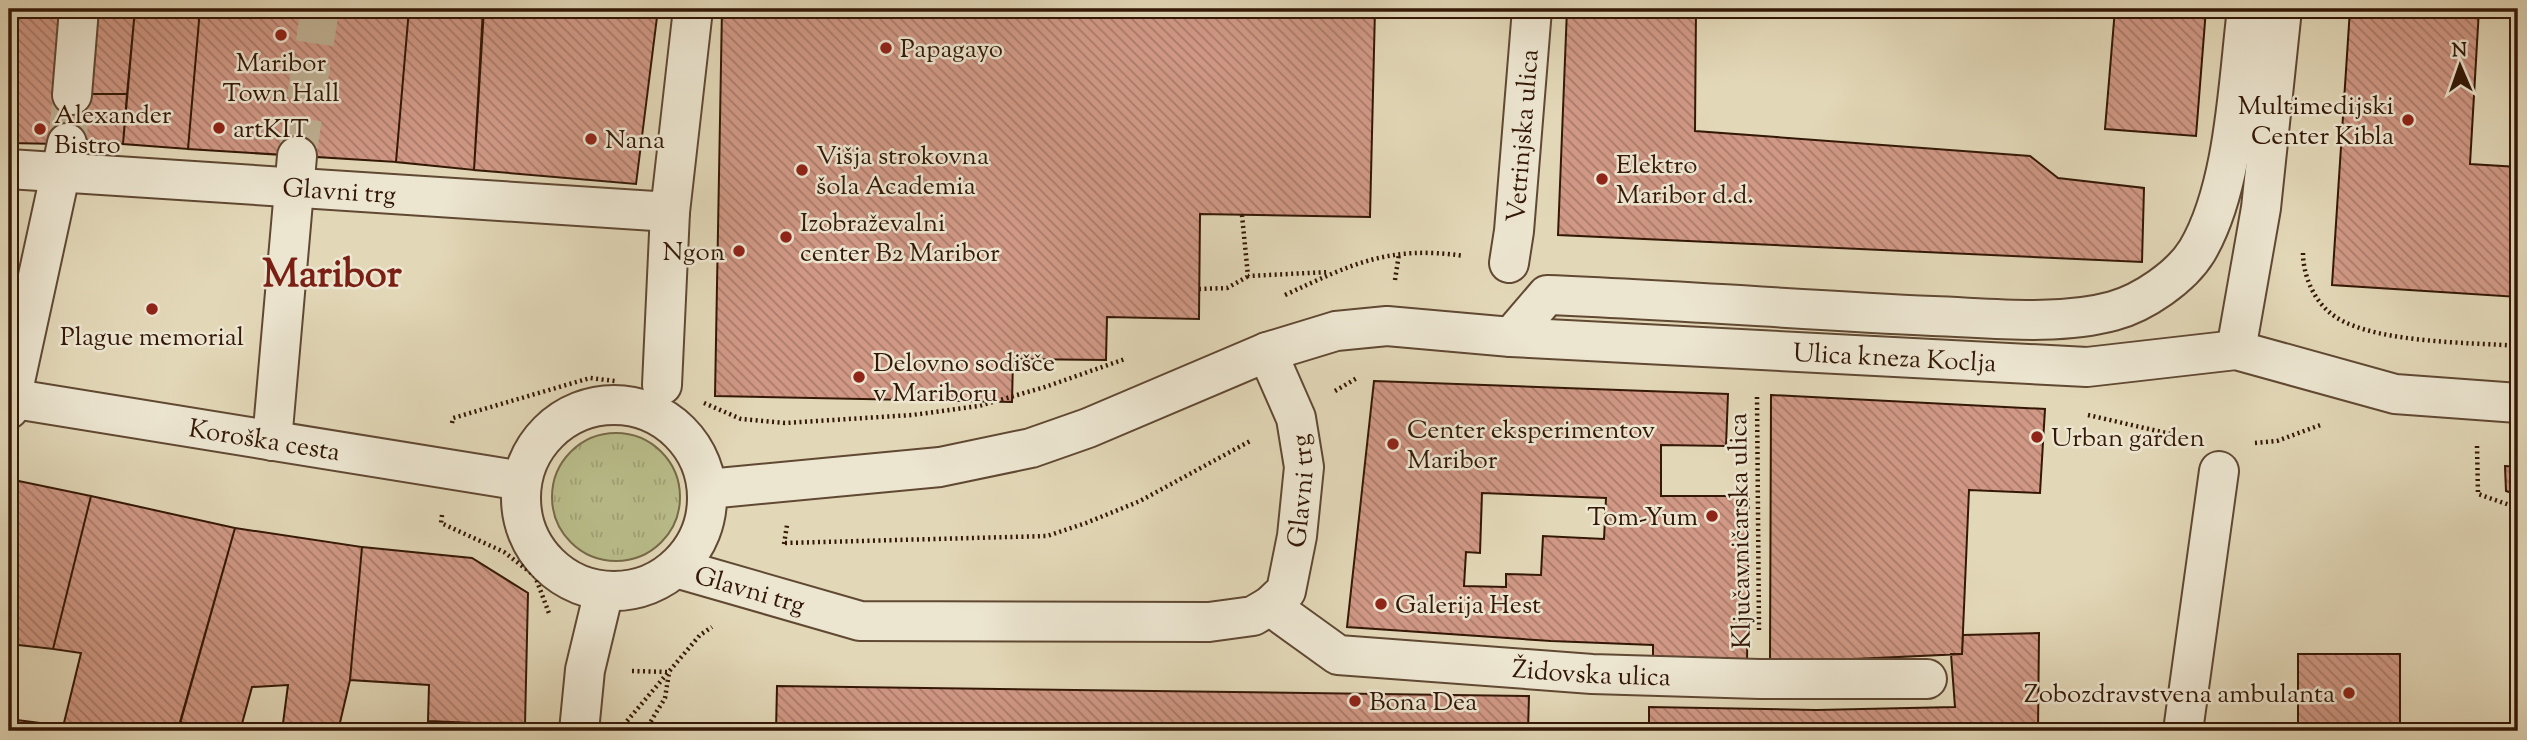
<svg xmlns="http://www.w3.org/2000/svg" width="2527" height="740" font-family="'Sorts Mill Goudy',serif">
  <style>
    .grass { fill: url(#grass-tufts); stroke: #766a48; stroke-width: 2 }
    .building { fill: url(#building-back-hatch); stroke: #341806; stroke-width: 2; fill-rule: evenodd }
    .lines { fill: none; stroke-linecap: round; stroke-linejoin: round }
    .minor-tunnel { stroke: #bfb194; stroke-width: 38; stroke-dasharray: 38 19; stroke-linecap: butt }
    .minor-casing { stroke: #604832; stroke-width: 42 }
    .path { stroke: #341806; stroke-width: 4.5; stroke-dasharray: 2 3.5; stroke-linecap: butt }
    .minor { stroke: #ece5d0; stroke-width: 38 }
    .poi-dot { fill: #8f2418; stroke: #ece5d0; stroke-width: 2.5 }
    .labels { text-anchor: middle; stroke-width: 5; stroke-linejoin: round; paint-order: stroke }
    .poi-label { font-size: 26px; fill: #341806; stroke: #ece5d0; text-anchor: start }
    .street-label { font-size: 26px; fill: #341806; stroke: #ece5d0 }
    .town-label { font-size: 40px; font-weight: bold; fill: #7a1f14; stroke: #ece5d0 }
  </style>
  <defs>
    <pattern id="grass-tufts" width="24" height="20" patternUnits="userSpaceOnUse" patternTransform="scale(1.75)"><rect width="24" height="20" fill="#b9bd8a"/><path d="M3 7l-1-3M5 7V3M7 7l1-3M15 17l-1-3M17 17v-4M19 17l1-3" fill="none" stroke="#a0a276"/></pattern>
    <pattern id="building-back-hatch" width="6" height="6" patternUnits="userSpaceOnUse" patternTransform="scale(1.75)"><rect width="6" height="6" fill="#d09885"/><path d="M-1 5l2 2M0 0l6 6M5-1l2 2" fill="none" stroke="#aa7b6b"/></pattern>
  </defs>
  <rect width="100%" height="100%" fill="#e2d7b7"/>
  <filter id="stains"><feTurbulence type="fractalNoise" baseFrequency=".00286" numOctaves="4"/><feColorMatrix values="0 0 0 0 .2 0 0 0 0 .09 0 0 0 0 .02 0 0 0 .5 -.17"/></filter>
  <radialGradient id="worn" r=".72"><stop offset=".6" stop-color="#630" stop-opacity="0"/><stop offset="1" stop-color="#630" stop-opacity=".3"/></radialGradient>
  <path class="grass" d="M552 497a64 64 0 1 1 128 0a64 64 0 1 1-128 0Z"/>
  <path class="building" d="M9,9H72L60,144L9,143Z
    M85,9H135L127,94H78Z
    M135,9H200L188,149L123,144Z
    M200,9H409L396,162L188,149Z
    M409,9H483L474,170L396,162Z
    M484,9H658L636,184L474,170Z
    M722,9L1191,15V9H1375L1370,217L1200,214L1199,319L1107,317L1106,360L1013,359L1012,402L715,396Z
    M1567,9H1696L1695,131L2030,156L2058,178L2144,188L2142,262L1558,235Z
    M2115,9H2206L2196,136L2105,129Z
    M2350,9H2479L2470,164L2518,167V297L2332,285Z
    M65,94H127L123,144H60Z
    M1374,381L1728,394L1726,446L1661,445V496H1749L1747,664L1653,663V645L1551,641L1347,627ZM1482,493L1606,498L1604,539L1543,536L1541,575L1506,574V587L1464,586L1466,552L1480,553Z
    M1771,395L2045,409L2040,493L1969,490L1962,654L1770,663Z
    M2505,466L2518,467V495L2506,491Z
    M9,479L91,496L53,649L10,644L16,594L9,593Z
    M91,496L235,528L178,731H62L81,653L53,649Z
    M235,528L362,547L350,680L338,731H282L288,685L252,687L240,731H214L180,722Z
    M362,547L472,558L528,593L525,725L428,721L429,685L350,680Z
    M2039,633L2038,731H1649V707L1816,710L1955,707L1951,654H1962L1963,635Z
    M2298,654H2400V731H2298Z
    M777,686L1529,696L1528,731H776Z
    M9,719L41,723L40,731H9Z"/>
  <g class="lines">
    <path class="minor-tunnel" d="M67,143L72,95
      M297,156L320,9"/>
    <defs>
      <g id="minor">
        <path d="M72,95L79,9"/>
        <path id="s1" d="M9,169L670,212L693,9"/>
        <path id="s2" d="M1509,263L1514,231L1532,9"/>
        <path d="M1511,337L1547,295C1676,300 1804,310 1933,316C1990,318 2058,326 2113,311C2143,303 2181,277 2197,251C2235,187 2238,82 2247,9"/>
        <path d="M2236,350L2261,208L2282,9"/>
        <path d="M662,385L670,212"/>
        <path id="s3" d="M9,398L522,481"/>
        <circle cx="614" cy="498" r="93"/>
        <path d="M9,409L67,143"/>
        <path d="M272,441L297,156"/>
        <path id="s4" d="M708,489L940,467L1031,448L1088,428L1267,352L1336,331L1387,326L1511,337L2087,367L2236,350L2395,394L2518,403"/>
        <path id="s5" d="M676,568L860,621L1209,622L1253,616L1270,606L1286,591L1297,536L1304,467L1296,418L1267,352"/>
        <path id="s6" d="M1270,606L1338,655L1592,674L1760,679H1927"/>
        <path d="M579,731L585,670L604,591"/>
        <path d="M2183,731L2219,471"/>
      </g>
    </defs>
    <use href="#minor" class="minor-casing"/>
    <path class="path" d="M1242,215L1248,276L1329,272
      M2303,253C2303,273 2312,297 2328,311C2363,344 2470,342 2518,346
      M1395,280L1399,254
      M1199,289L1227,288L1247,277
      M1285,295C1352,264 1389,245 1464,256
      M1335,391L1357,378
      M1757,397L1759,633
      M704,403L741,419L785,423L912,415L979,406L1045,387L1125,359
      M2088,415L2188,438
      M452,423L453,418L590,378L615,381
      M2255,443L2277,441L2323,424
      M2477,446L2478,494L2518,508
      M442,515L441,523L504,552L535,576L550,616
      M785,543L1047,536L1086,523L1140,501L1252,440
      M784,544L787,525
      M632,671L668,672
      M627,721L700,635L712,627
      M652,723L658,731
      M645,731L665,698L669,673"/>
    <use href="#minor" class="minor"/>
  </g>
  <g class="poi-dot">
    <circle cx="281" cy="35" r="7"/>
    <circle cx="886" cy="48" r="7"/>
    <circle cx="2408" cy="120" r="7"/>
    <circle cx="219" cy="128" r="7"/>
    <circle cx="40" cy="129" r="7"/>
    <circle cx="591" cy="139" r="7"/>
    <circle cx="802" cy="170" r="7"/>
    <circle cx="1602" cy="179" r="7"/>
    <circle cx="786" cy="237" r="7"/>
    <circle cx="739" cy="251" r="7"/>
    <circle cx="152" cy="309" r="7"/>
    <circle cx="859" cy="377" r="7"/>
    <circle cx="2037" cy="437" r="7"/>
    <circle cx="1393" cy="444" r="7"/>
    <circle cx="1712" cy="516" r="7"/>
    <circle cx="1381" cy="604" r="7"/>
    <circle cx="2349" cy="693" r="7"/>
    <circle cx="1355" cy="701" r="7"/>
  </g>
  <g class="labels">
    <g class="poi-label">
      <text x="900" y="57">Papagayo</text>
      <text x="281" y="71" text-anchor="middle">Maribor<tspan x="281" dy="30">Town Hall</tspan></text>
      <text x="2394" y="114" text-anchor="end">Multimedijski<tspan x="2394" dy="30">Center Kibla</tspan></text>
      <text x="54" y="123">Alexander<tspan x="54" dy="30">Bistro</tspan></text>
      <text x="233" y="137">artKIT</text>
      <text x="605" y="148">Nana</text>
      <text x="816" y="164">Višja strokovna<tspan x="816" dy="30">šola Academia</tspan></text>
      <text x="1616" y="173">Elektro<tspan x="1616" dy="30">Maribor d.d.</tspan></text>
      <text x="800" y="231">Izobraževalni<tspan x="800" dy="30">center B2 Maribor</tspan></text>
      <text x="725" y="260" text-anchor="end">Ngon</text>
      <text x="152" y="345" text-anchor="middle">Plague memorial</text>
      <text x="873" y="371">Delovno sodišče<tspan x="873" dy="30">v Mariboru</tspan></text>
      <text x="1407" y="438">Center eksperimentov<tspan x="1407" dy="30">Maribor</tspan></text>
      <text x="2051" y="446">Urban garden</text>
      <text x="1698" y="525" text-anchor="end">Tom-Yum</text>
      <text x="1395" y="613">Galerija Hest</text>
      <text x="2335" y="702" text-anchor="end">Zobozdravstvena ambulanta</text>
      <text x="1369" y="710">Bona Dea</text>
    </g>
    <g class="street-label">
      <text dy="9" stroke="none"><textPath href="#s2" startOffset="128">Vetrinjska ulica</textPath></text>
      <text dy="9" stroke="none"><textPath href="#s1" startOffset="331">Glavni trg</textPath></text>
      <text dy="9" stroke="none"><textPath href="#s4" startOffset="1213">Ulica kneza Koclja</textPath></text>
      <text dy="9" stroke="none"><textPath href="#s3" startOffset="259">Koroška cesta</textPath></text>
      <text dy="9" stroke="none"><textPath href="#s5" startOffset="728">Glavni trg</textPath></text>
      <text transform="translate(1739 531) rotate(-91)" y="9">Ključavničarska ulica</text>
      <text dy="9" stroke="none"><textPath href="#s5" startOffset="77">Glavni trg</textPath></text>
      <text dy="9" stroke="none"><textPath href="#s6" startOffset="338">Židovska ulica</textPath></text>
    </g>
    <g class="town-label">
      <text x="332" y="286">Maribor</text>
    </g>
  </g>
  <rect width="2527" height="740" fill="none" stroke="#e2d7b7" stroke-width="35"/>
  <rect x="10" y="10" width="2506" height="719" fill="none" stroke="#341806" stroke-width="3.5"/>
  <rect x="18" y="18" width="2492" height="705" fill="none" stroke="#341806" stroke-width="2"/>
  <g transform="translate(2460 66) rotate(358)" stroke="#ece5d0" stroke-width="5" paint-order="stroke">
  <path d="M0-5L12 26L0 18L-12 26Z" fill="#341806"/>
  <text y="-10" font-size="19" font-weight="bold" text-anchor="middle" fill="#341806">N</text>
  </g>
  <rect width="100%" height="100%" filter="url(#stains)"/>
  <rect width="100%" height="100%" fill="url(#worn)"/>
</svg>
